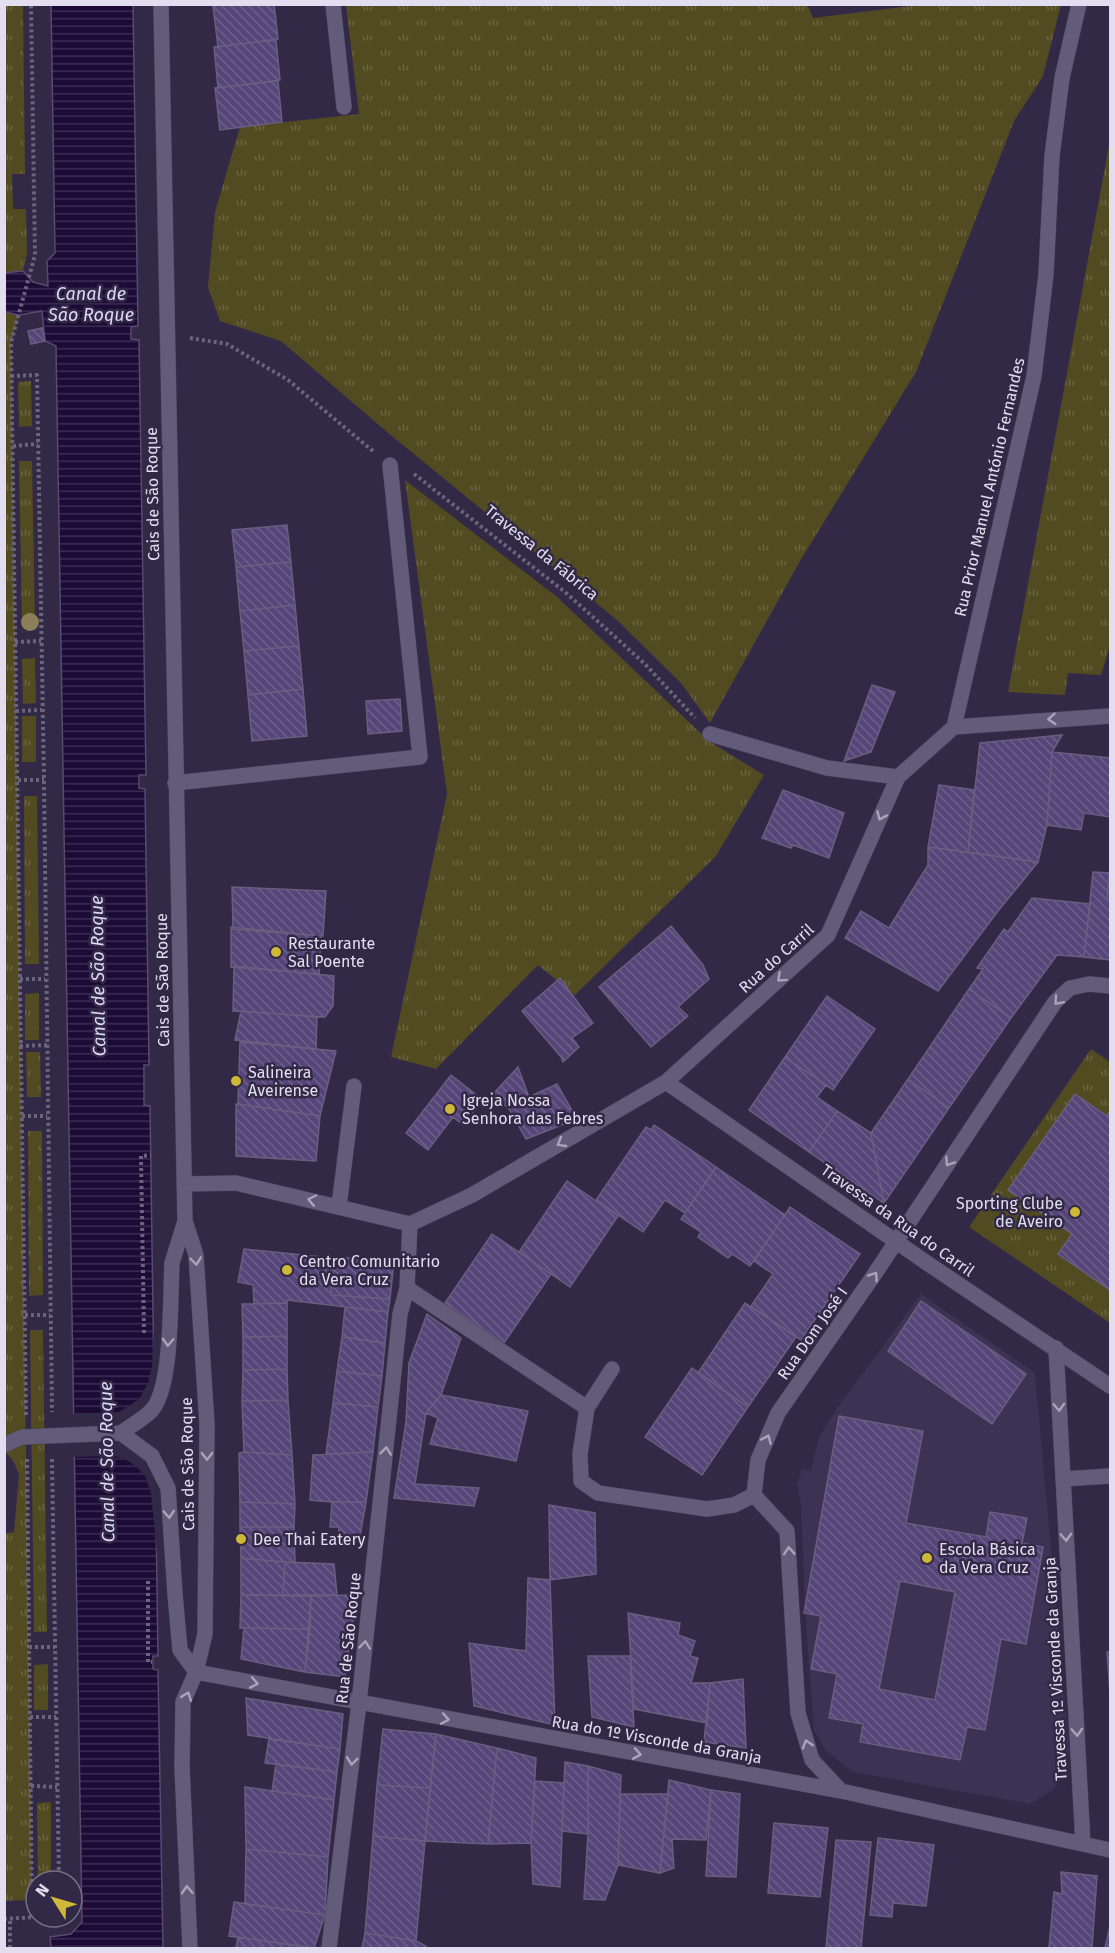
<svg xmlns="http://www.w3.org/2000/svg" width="1115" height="1953" font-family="'Fira Sans',sans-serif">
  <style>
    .built { fill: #3c3254 }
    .grass { fill: url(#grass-tufts) }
    .water { fill: url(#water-rules); stroke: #574a6e; stroke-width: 1.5 }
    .pier { fill: #312945 }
    .building { fill: url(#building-back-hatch); stroke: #685f7f; stroke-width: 1.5; fill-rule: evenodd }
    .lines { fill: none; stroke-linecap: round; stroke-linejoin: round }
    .minor-casing { stroke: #4d465d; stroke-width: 16 }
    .path { stroke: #6b647d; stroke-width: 4; stroke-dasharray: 3 3; stroke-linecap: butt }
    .minor { stroke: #635b7a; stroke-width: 15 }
    .minor-bridge-casing { stroke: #4d465d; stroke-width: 16; stroke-linecap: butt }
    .minor-bridge { stroke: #635b7a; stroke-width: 15 }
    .tree { fill: #8c7f59 }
    .oneway { stroke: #a9a3bb }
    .poi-dot { fill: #cfb837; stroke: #312945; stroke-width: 2 }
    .labels { text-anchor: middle; stroke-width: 5; stroke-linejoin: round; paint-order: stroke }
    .street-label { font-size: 16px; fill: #e2def0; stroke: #312945 }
    .poi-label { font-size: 16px; fill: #e2def0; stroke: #312945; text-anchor: start }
    .water-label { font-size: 18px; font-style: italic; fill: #dfd7f8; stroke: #312945 }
  </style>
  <defs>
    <pattern id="grass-tufts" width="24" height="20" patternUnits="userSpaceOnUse" patternTransform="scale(1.5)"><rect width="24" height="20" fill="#524b22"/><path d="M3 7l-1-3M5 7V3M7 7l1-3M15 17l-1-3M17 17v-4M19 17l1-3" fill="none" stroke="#6b6442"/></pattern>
    <pattern id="water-rules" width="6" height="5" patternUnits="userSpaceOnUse" patternTransform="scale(1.5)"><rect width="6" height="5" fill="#1c0a37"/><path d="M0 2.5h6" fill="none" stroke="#3d2d54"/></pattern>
    <pattern id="building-back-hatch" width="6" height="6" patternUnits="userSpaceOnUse" patternTransform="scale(1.5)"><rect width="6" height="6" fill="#554578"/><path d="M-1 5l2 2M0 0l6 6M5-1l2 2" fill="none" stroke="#6d5f8c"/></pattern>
  </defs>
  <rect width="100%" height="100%" fill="#312945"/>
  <path class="built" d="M921,1294L1035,1373L1069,1749L1067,1773L1051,1791L1030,1804L853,1772L827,1752L814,1731L805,1611L801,1505L797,1484L802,1469L811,1471L819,1437L836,1410Z"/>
  <path class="grass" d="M807,4L813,18L927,4L1061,5L1043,76L1014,121L916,372L800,561L710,723L681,683L617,620L387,432L281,341L220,321L208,287L215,212L240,127L359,114L346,5Z
    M4,5H23L25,174H12L13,209H26L27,253L23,271L5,273Z
    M1110,140V646L1101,675L1068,673L1065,695L1008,692Z
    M5,312L19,315L11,342L32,1900L5,1901L4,1534L14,1532L19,1475L14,1462L4,1450Z
    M31,381L32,426L19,427L18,382Z
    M19,461H32L35,627L22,628Z
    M405,480L556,596L710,742L764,775L716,856L575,995L538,965L436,1069L391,1057L447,794Z
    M35,658L36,703L23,704L22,659Z
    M22,716H36V762H22Z
    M24,796H37L39,964H25Z
    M39,993V1040H25V994Z
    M1091,1049L1110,1062V1111L1107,1116L1075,1094L1008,1190L1072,1234L1059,1254L1110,1290V1323L969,1227Z
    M26,1052H40L41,1097H27Z
    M28,1131H42L43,1295L29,1296Z
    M30,1330H43L47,1632H34Z
    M48,1664V1710H34V1665Z
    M51,1802V1881H38L37,1803Z"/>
  <path class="water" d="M51,5H133L138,326L131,327V339L139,340L146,775H139V788L145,789L149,1065H144V1105L150,1106L158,1656H153V1669L158,1670L163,1948H51L50,1937L71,1934L82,1922L56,346L45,341L42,311L19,315L5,312L4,273L23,271L33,282L48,286L47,261L55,253Z"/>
  <path class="pier" d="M157,1265L161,1593L151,1493L145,1476L136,1466L123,1458L113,1456L72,1457L71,1414L119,1412L139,1399L148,1383L152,1367Z"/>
  <path class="building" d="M230,4H274L278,39L218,47L213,6Z
    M276,40L280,80L218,88L214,47Z
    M278,81L282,122L220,130L215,88Z
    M42,328L45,341L31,344L28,331Z
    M287,525L291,562L236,567L232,530Z
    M291,562L295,605L240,611L236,567Z
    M295,605L299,646L244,651L240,611Z
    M299,646L303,689L248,695L244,651Z
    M872,685L895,692L871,752L844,761Z
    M303,689L307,736L252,741L248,695Z
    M400,699L402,731L368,734L366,701Z
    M1062,735L1052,752L1047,825L1038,862L968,852L980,743Z
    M1052,752L1110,758V817L1084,813L1081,830L1047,825Z
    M939,785L974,790L968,852L928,847Z
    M783,790L844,813L829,858L793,845L791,848L762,838Z
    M928,847L1038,862L998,911L938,991L845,938L861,911L889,928L928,865Z
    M1110,870V899L1107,898Z
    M1093,872L1110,873L1107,898L1110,899V960L1084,957Z
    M232,887L326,891L323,936L233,929Z
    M1032,898L1090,904L1084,957L1057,955L1011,1018L969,989L983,969L977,968L1004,929L1008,932Z
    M671,926L703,965L709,979L678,1007L688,1016L651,1047L599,987Z
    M231,927L321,936L319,974L231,967Z
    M234,966L334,976L333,1006L325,1017L233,1011Z
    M560,978L593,1023L572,1038L579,1047L563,1062L561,1057L522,1011Z
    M969,989L1011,1018L949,1108L908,1079Z
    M827,996L875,1029L833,1090L785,1057Z
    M241,1011L317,1017L316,1049L235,1040Z
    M240,1042L336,1051L320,1116L238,1104Z
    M785,1057L826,1085L817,1097L837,1111L809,1152L749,1110Z
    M518,1067L529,1097L557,1084L577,1119L526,1139L509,1109L493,1094Z
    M451,1075L483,1100L463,1125L453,1117L428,1150L406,1133Z
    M908,1079L949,1108L884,1203L871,1133Z
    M1075,1094L1107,1116L1110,1111V1290L1058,1254L1072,1234L1008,1190Z
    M236,1104L320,1116L316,1161L236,1156Z
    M837,1111L871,1133L884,1203L809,1152Z
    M654,1125L716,1167L685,1213L665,1200L643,1232L596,1200L646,1127L651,1130Z
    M716,1167L785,1215L750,1266L732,1254L728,1258L698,1237L701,1232L681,1219Z
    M567,1181L618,1216L570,1287L519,1252Z
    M790,1207L860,1254L801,1340L751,1306L773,1274L754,1261Z
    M492,1234L551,1274L504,1343L445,1303Z
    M244,1249L333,1258L331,1295L390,1299L388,1312L287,1300V1303L254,1304L253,1285L238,1282Z
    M334,1257L394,1261L390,1299L331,1295Z
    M921,1301L1026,1374L992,1424L888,1351Z
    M287,1303V1336L243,1337L242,1304Z
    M745,1303L796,1337L748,1407L698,1373Z
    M345,1307L388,1312L385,1343L342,1337Z
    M427,1314L461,1338L441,1395L426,1413L415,1484L479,1488L474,1506L394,1498L406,1422L409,1363Z
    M287,1336V1369L243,1370V1337Z
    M342,1337L385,1343L382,1376L337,1371Z
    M692,1368L748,1407L702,1475L645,1437Z
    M287,1369L288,1400L242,1401L243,1370Z
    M337,1371L382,1376L378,1407L333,1403Z
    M441,1395L528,1411L516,1461L430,1444L438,1418L426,1413Z
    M288,1400L292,1455L244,1452L242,1401Z
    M333,1403L378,1407L373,1452L326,1454Z
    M839,1416L923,1431L906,1523L986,1537L990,1512L1027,1518L1022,1543L1043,1547L1026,1644L1001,1639L985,1730L967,1727L960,1760L860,1742L863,1724L829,1718L837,1674L811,1669L821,1616L804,1613ZM900,1581L955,1592L935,1700L879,1689Z
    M244,1452L292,1455L295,1504L240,1502L239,1453Z
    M373,1452L366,1502H332L310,1500L313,1455Z
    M240,1502L295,1504L294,1527H240Z
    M332,1502H366L359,1542H338L339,1527H330Z
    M549,1505L595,1513L596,1574L550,1580Z
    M240,1527H294L295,1563L241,1558Z
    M241,1558L285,1562L283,1595H241Z
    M285,1562L334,1564L337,1595H283Z
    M528,1578L550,1580L555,1725L474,1706L469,1643L526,1651Z
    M241,1595L311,1596L310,1629L240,1628Z
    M357,1595L345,1677L305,1672L311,1596Z
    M628,1613L680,1623L678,1635L695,1641L690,1656L698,1658L691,1683H710L707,1723L634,1709Z
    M244,1628L310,1629L305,1672L241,1659Z
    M1107,1652H1110V1693Z
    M588,1656H630L634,1727L592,1717Z
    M743,1679L746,1748L704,1742L710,1683Z
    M246,1698L343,1714L340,1749L248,1735Z
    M383,1729L436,1734L430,1788L377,1785Z
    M436,1734L497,1748L488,1844L425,1841Z
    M269,1739L340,1749L337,1772L265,1763Z
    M497,1748L536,1758L531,1843L488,1844Z
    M565,1762L588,1766V1834L562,1831Z
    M276,1764L337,1772L334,1800L272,1791Z
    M588,1766L621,1775L618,1865L605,1900L584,1899L588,1834Z
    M669,1780L711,1790L706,1840L672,1839L674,1868L660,1873Z
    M535,1781L564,1783L560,1887L533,1884L531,1843Z
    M377,1785L430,1788L425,1841L373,1836Z
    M245,1787L334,1800L328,1857L246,1849Z
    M711,1790L740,1794L736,1877L706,1876Z
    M620,1794H668L660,1873L618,1865Z
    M774,1823L828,1828L820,1897L768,1893Z
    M373,1836L425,1841L416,1941L365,1933Z
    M878,1838L934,1845L926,1906L893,1903L892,1917L870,1915Z
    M836,1840L871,1842L861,1948H826Z
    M246,1849L328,1857L325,1915L245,1904Z
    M1061,1872L1097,1876L1092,1948H1049L1054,1892L1062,1894Z
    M234,1902L325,1915L314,1948L229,1936Z
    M1110,1926V1948H1105Z
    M365,1933L416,1941L426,1946L425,1948H362Z
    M238,1937L312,1948H236Z"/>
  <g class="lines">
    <defs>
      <path id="minor" d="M161,4L185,1221L196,1255L207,1424L205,1634L196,1672L183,1702L182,1767L190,1948
        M333,4L344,107
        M954,727L1034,376L1046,274L1052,156L1062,78L1079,4
        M710,734L827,768L898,777
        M175,783L420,757L390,465
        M666,1082L927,1263L1110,1386
        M184,1184L236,1183L410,1224
        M339,1206L354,1086
        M410,1224L472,1195L666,1082L828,935L898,777L954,727L1110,716
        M172,1263L185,1221
        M407,1288L587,1408
        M1056,1348L1083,1844
        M612,1369L587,1408L580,1454L581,1481L598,1493L707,1509L734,1505L754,1495
        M1063,1479L1110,1476
        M754,1495L758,1460L778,1413L874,1275L1055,1002L1070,988L1089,984L1110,986
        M754,1495L787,1531L798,1713L812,1760L841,1791
        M175,1594L180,1650L196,1672
        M196,1672L841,1791L1110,1850
        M329,1948L359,1703L400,1314L407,1288L410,1224"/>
    </defs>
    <use href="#minor" class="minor-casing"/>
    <path class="path" d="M190,338L227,344L288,380L374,452
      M11,376L37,375L44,780L52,1412
      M13,446L38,444
      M414,474L565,592L644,663L695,718
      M15,642L41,641
      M16,711L42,710
      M18,780H44
      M20,979H45
      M20,1046L48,1045
      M22,1116H47
      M25,1315H50
      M144,1333L141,1156L151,1155
      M26,1415L11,342L35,255L31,4
      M27,1459L32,1917
      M52,1459L59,1881
      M148,1581V1662H152
      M29,1647H55
      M30,1717H56
      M31,1786L57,1787
      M4,1919L36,1917
      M10,1948V1919"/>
    <use href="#minor" class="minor"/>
    <defs>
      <path id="minor-bridge" d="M121,1433C130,1426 142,1420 151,1411C173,1389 170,1296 172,1263
        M121,1433L152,1456L168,1488L175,1594
        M4,1445L22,1437L121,1433"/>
    </defs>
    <use href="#minor-bridge" class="minor-bridge-casing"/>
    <use href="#minor-bridge" class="minor-bridge"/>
  </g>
  <circle class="tree" cx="30" cy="622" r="9"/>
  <defs><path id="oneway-chevron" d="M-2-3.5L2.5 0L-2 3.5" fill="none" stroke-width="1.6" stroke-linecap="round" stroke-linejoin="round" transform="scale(1.5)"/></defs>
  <g class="oneway">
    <use href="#oneway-chevron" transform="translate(1052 719) rotate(176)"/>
    <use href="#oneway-chevron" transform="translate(881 816) rotate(114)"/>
    <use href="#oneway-chevron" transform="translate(781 978) rotate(138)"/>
    <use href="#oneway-chevron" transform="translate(1058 1001) rotate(131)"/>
    <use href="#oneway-chevron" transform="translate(561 1143) rotate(150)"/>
    <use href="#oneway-chevron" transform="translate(949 1162) rotate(124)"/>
    <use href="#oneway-chevron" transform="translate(312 1200) rotate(-168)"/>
    <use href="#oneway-chevron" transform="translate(196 1261) rotate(83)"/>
    <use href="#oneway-chevron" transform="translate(874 1276) rotate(-56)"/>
    <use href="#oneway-chevron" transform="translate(168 1342) rotate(93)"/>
    <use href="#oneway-chevron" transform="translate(1059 1407) rotate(87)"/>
    <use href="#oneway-chevron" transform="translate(767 1439) rotate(-66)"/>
    <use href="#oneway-chevron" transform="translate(386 1451) rotate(-84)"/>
    <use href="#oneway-chevron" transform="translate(207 1456) rotate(90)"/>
    <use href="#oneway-chevron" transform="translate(169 1514) rotate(86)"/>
    <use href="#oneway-chevron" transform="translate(1066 1537) rotate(87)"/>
    <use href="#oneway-chevron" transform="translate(789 1551) rotate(-94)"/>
    <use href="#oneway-chevron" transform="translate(365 1645) rotate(-84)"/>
    <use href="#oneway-chevron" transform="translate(254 1683) rotate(11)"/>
    <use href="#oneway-chevron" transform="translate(187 1696) rotate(-70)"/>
    <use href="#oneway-chevron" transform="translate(445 1719) rotate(10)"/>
    <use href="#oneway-chevron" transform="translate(1077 1732) rotate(87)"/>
    <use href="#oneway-chevron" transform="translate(807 1744) rotate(-107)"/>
    <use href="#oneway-chevron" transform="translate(637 1754) rotate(10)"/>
    <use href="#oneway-chevron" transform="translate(352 1761) rotate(97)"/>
    <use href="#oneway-chevron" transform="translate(187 1890) rotate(-92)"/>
  </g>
  <g class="poi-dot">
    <circle cx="276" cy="952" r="6"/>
    <circle cx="236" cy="1081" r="6"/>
    <circle cx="450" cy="1109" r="6"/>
    <circle cx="1075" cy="1212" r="6"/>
    <circle cx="287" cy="1270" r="6"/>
    <circle cx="241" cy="1539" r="6"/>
    <circle cx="927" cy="1558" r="6"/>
  </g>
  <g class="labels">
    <g class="street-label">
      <text transform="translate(989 487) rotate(-77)" y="6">Rua Prior Manuel António Fernandes</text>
      <text transform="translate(152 494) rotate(-91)" y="6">Cais de São Roque</text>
      <text transform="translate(542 552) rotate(39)" y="6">Travessa da Fábrica</text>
      <text transform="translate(776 958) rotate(-42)" y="6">Rua do Carril</text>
      <text transform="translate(162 980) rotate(-91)" y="6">Cais de São Roque</text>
      <text transform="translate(898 1220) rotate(35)" y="6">Travessa da Rua do Carril</text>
      <text transform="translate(812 1333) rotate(-55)" y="6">Rua Dom José I</text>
      <text transform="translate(187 1464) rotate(-91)" y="6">Cais de São Roque</text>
      <text transform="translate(348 1638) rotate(-84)" y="6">Rua de São Roque</text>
      <text transform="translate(1055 1669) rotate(-93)" y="6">Travessa 1º Visconde da Granja</text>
      <text transform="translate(657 1739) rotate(10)" y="6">Rua do 1º Visconde da Granja</text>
    </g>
    <g class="poi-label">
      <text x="288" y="949">Restaurante<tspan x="288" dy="18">Sal Poente</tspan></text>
      <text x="248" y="1078">Salineira<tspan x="248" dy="18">Aveirense</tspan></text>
      <text x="462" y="1106">Igreja Nossa<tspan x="462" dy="18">Senhora das Febres</tspan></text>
      <text x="1063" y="1209" text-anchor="end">Sporting Clube<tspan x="1063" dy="18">de Aveiro</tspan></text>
      <text x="299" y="1267">Centro Comunitario<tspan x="299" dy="18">da Vera Cruz</tspan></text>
      <text x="253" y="1545">Dee Thai Eatery</text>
      <text x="939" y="1555">Escola Básica<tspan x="939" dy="18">da Vera Cruz</tspan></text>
    </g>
    <g class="water-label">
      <text x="91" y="300">Canal de<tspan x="91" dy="21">São Roque</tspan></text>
      <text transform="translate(98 976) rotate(-91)" y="6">Canal de São Roque</text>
      <text transform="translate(107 1462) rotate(-91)" y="6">Canal de São Roque</text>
    </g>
  </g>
  <rect width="1115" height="1953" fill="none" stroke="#e2def0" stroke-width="12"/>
  <g transform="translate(54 1899) rotate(307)"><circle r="28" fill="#312945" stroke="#787189" stroke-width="1.5"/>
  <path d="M0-4.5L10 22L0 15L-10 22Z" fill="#cfb837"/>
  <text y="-9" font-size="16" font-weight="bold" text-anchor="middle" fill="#e2def0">N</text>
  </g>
</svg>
